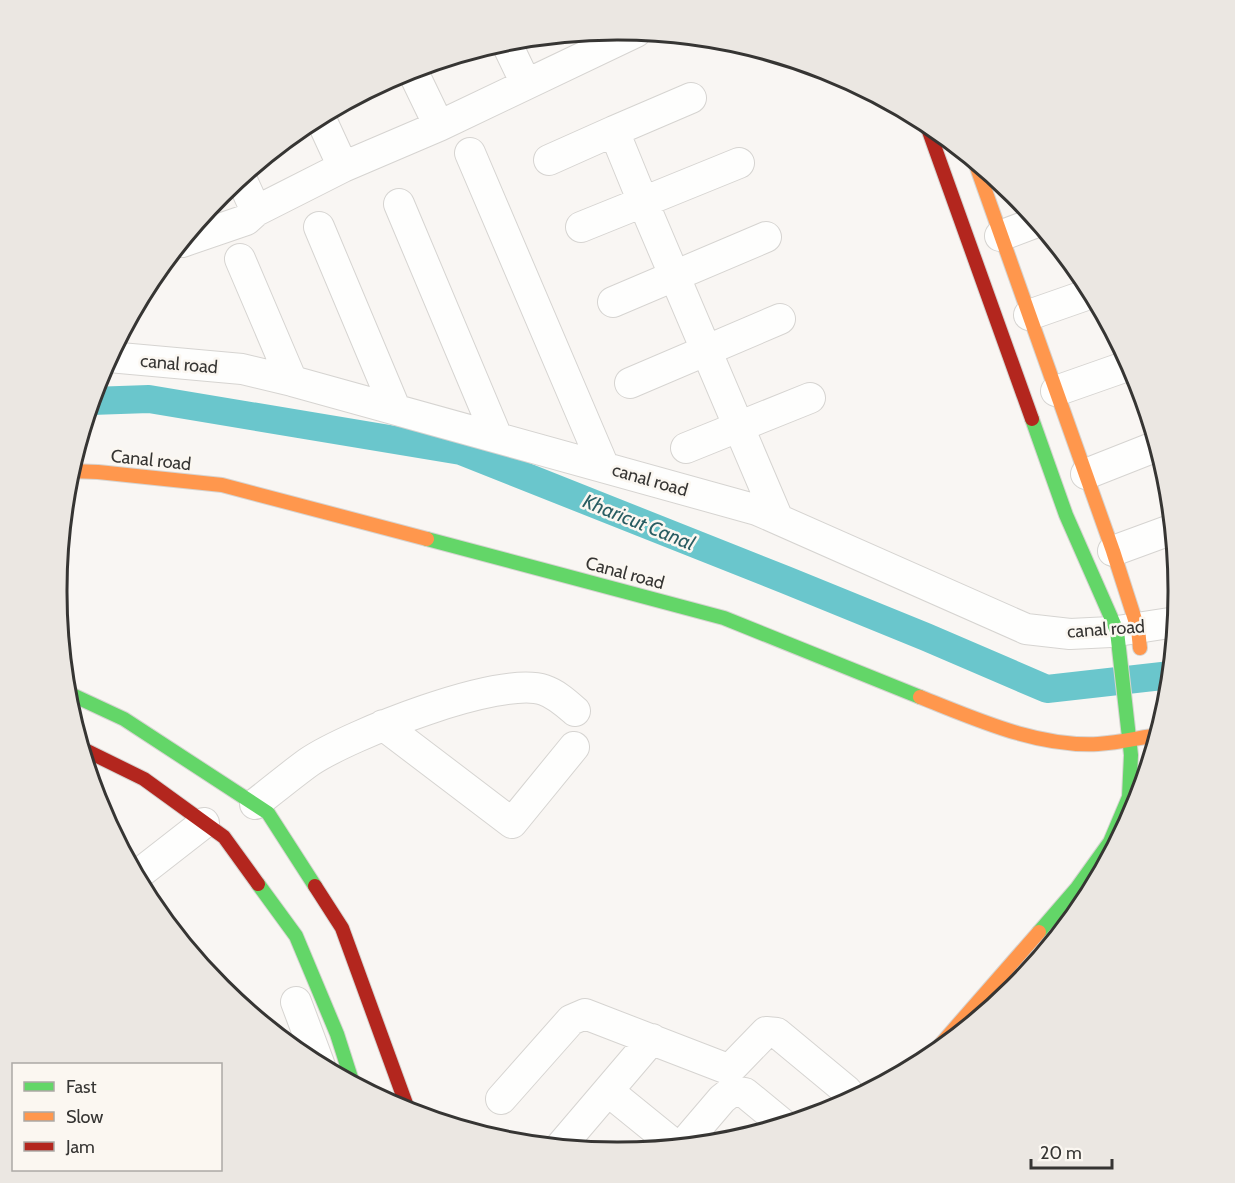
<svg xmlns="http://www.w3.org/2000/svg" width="1235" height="1183" font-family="Cabin,sans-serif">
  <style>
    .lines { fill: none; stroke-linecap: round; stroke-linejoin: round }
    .canal { stroke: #6ac6cc; stroke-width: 28 }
    .street-casing { stroke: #d6d4d1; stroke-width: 32 }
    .fast-casing { stroke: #d6d4d1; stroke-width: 16 }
    .slow-casing { stroke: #d6d4d1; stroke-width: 16 }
    .jam-casing { stroke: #d6d4d1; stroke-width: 16 }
    .street { stroke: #fefefd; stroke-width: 30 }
    .fast { stroke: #63d668; stroke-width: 14 }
    .slow { stroke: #ff974d; stroke-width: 14 }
    .jam { stroke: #b3261e; stroke-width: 14 }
    .labels { text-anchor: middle; stroke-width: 5; stroke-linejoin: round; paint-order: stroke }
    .street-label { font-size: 18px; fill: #363533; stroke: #fbf7f1 }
    .water-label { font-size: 20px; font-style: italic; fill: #295d62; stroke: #fbf7f1 }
    .rim { fill: none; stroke: #363533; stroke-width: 3 }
  </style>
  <rect width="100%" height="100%" fill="#f9f6f3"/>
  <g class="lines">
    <path class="canal" d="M91,401L149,399L461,451L786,580L926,637L1047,689L1171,675"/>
    <defs>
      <path id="street" d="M506,42L526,84
        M412,70L439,126
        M320,117L343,167
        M614,131L691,98
        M470,153L604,467
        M549,160L614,131L643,202L739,163
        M241,178L256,211
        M399,204L497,437
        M319,227L395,408
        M581,227L643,202L778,519
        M1000,236L1037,222
        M182,242L246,220L256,211L343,167L439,126L636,32
        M240,259L292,381
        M613,302L766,237
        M1029,315L1092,293
        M109,357L242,369L292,381L757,510L1026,629L1070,634L1111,632L1176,622
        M630,383L780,319
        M1056,391L1130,365
        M686,448L810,398
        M1086,474L1157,446
        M1113,551L1173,529
        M383,725L512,823L574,747
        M255,804C273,790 291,775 309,762C349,735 500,675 544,690C556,694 566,703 575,711
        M136,876L204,823
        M296,1002L320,1066
        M608,1091L677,1147
        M501,1099L571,1020L585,1014L725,1068L733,1066L766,1032L777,1033L847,1091L850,1101
        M560,1147L652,1039
        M681,1147L722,1099L732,1091L745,1093L784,1125"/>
      <path id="fast" d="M1032,419L1066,515L1117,631L1131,755L1129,797L1110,842L1077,888L1039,932
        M427,539L724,618L920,697
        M66,692L124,719L268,813L315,886
        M258,884L296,936L337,1034L353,1084"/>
      <path id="slow" d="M975,162L1113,551L1138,629L1140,648
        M70,471L98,472L222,485L427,539
        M920,697C976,719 1036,747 1098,744C1118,743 1138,738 1158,735
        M928,1059L1039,932"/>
      <path id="jam" d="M926,123L1032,419
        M81,748L144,779L224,837L258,884
        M315,886L342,928L409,1112"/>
    </defs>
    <use href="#street" class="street-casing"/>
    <use href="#fast" class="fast-casing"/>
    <use href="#slow" class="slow-casing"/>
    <use href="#jam" class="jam-casing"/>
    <use href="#street" class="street"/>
    <use href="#fast" class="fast"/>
    <use href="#slow" class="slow"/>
    <use href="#jam" class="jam"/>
  </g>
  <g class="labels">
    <g class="street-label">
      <text transform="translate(179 364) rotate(5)" y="6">canal road</text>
      <text transform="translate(151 460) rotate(6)" y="6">Canal road</text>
      <text transform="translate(650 480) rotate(16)" y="6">canal road</text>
      <text transform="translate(625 573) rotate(15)" y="6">Canal road</text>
      <text transform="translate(1106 629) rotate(-4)" y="6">canal road</text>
    </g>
    <g class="water-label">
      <text transform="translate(639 522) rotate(22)" y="7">Kharicut Canal</text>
    </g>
  </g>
  <path d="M0 0H1235V1183H0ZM617 40H618A550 550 0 0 1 1168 590V592A550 550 0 0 1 618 1142H617A550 550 0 0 1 67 592V590A550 550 0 0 1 617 40Z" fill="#ebe7e2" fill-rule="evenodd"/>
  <path class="rim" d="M617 40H618A550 550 0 0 1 1168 590V592A550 550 0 0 1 618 1142H617A550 550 0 0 1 67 592V590A550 550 0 0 1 617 40Z"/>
  <rect x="12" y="1063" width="210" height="108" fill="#fbf7f1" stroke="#aca9a5" stroke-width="1.5"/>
  <rect x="24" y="1082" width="30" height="9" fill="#63d668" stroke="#aca9a5" stroke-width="1.5"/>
  <text x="66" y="1093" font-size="18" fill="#363533">Fast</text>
  <rect x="24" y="1112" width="30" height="9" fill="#ff974d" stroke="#aca9a5" stroke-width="1.5"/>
  <text x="66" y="1123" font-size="18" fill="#363533">Slow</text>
  <rect x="24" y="1142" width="30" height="9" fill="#b3261e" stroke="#aca9a5" stroke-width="1.5"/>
  <text x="66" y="1153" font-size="18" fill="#363533">Jam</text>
  <path d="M1031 1159v9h81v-9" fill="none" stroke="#363533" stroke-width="3"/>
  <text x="1040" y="1159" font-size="18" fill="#363533" stroke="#fbf7f1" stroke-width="4.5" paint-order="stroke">20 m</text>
</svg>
